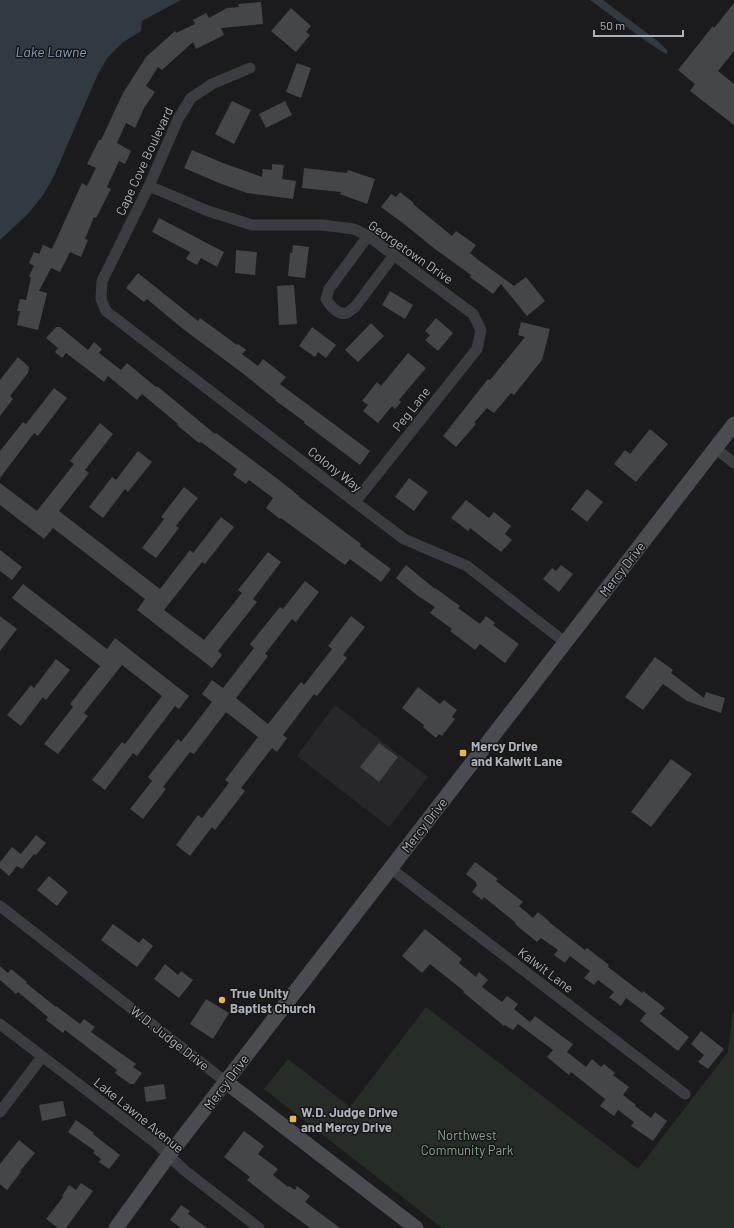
<svg xmlns="http://www.w3.org/2000/svg" width="734" height="1228" font-family="Barlow,sans-serif">
  <style>
    .built { fill: #27272a }
    .green { fill: #252d26 }
    .water { fill: #313941 }
    .building { fill: #45464a }
    .lines { fill: none; stroke-linecap: round; stroke-linejoin: round }
    .street { stroke: #3c3d42; stroke-width: 11 }
    .secondary { stroke: #4a4c52; stroke-width: 15 }
    .poi-dot { fill: #e7b849; stroke: #161618; stroke-width: 1.5 }
    .labels { text-anchor: middle; stroke-width: 3; stroke-linejoin: round; paint-order: stroke }
    .street-label { font-size: 13px; fill: #aeb2bb; stroke: #161618 }
    .poi-label { font-size: 13px; font-weight: bold; fill: #aeb2bb; stroke: #161618; text-anchor: start }
    .park-label { font-size: 13px; fill: #87a58a; stroke: #161618 }
    .water-label { font-size: 14px; font-style: italic; fill: #889eb3; stroke: #161618 }
  </style>
  <rect width="100%" height="100%" fill="#1b1b1d"/>
  <path class="built" d="M335,705L428,777L389,827L297,756Z"/>
  <path class="green" d="M426,1007L638,1169L728,1052L732,1015L734,1012V1228H442L264,1089L288,1059L350,1107Z"/>
  <path class="water" d="M0,0H181L142,21L141,31L122,43L108,57L98,74L54,176L43,195L28,214L0,240Z
    M590,0H603L659,42L668,51L666,54L647,42Z"/>
  <path class="building" d="M261,2L263,24L221,28L224,35L196,49L193,42L162,70L158,67L146,86L155,92L144,108L135,128L126,123L117,143L131,151L125,164L119,161L107,187L111,189L96,218L94,217L85,239L88,240L81,257L70,252L60,272L51,268L39,291L47,293L38,330L17,325L20,311H17L20,299L26,300L31,278L29,276L34,266L29,263L34,252L39,254L43,245L52,249L82,183L87,186L96,168L87,164L99,140H101L123,93L146,57L175,31L176,33L195,24L193,20L206,13L209,18L227,8L239,7L238,4Z
    M734,3V51L718,71L734,84V125L690,91L695,84L678,70L713,26L714,28Z
    M291,8L311,26L306,32L310,35L296,52L271,31Z
    M297,63L311,68L301,98L286,92Z
    M232,101L251,110L234,144L215,134Z
    M285,101L292,115L266,128L259,114Z
    M192,150L223,163L262,177L263,169L272,170V164L284,165L282,179L296,181L293,199L247,193L219,183L184,168Z
    M304,168L347,173L348,170L375,179L367,204L340,194L341,192L302,188Z
    M400,192L414,203L413,204L452,236L456,231L476,245L470,253L477,259L514,286L526,277L545,301L527,316L501,284L493,294L470,277L471,275L435,249L404,224L381,207L391,194L396,197Z
    M159,218L224,252L217,267L201,258L197,265L186,259L190,252L152,232Z
    M293,245L309,247L305,278L288,276L290,253H292Z
    M236,250L257,252L255,275L235,273Z
    M138,273L198,321L200,318L237,345L238,344L246,350L242,354L258,366L263,359L286,377L280,384L370,451L360,465L304,423L305,422L276,401V400L241,372L183,329L147,299L144,302L126,288Z
    M294,285L297,324L279,325L277,286Z
    M390,291L413,305L405,319L382,305Z
    M436,318L453,333L438,351L425,340L430,335L425,331Z
    M521,322L550,329L542,360L514,395L511,393L494,413L487,408L474,423L476,424L456,447L443,436L488,379L490,380L525,337L518,335Z
    M371,323L384,336L358,362L345,350Z
    M56,327H60L88,350L94,342L102,349L99,353L121,370L127,363L156,387L157,386L215,434L216,433L279,480L299,496H298L361,544L360,546L391,569L381,582L350,559L345,565L281,518L280,519L266,508L273,498L249,480L246,484L233,475L237,469L201,442L199,443L177,425L178,424L142,394L137,400L108,376L104,382L66,353L62,358L55,352L58,348L46,338Z
    M312,327L336,345L326,358L318,352L315,357L299,346Z
    M408,353L426,368L399,400L401,402L395,409L392,406L378,423L363,411L368,405L362,401L377,382L381,386Z
    M18,357L29,367L28,373L10,396L13,399L0,416V380Z
    M54,388L67,398L38,436L34,433L0,478V451L23,422L26,424Z
    M100,423L113,434L85,470L89,473L59,511L160,589L190,550L193,553L221,517L234,527L205,564L202,562L164,610L204,640L242,593L238,590L268,552L281,562L253,599L257,602L218,651L222,655L212,668L137,610L145,599L53,528L44,539L0,505V483L37,511L74,464L70,461Z
    M650,429L668,444L636,482L614,464L625,450L630,454Z
    M138,451L152,462L128,492L125,489L103,518L89,507L112,477L116,480Z
    M409,478L428,492L414,511L395,497Z
    M184,487L198,498L176,526L179,528L156,558L142,548L164,519L161,517Z
    M587,489L603,502L587,522L571,509Z
    M466,500L489,518L494,512L511,526L505,534L512,540L501,552L470,528L468,531L451,518Z
    M0,550L22,567L12,580L0,571Z
    M406,565L435,589V588L460,606L458,608L480,624L486,616L495,623L493,625L519,644L505,663L480,644L475,650L450,631L452,629L430,613L435,607L418,596L396,578Z
    M561,565L573,574L559,592L543,579L552,568L556,571Z
    M305,581L319,592L296,622L292,619L265,654L268,656L236,698L268,724L301,682L304,685L332,649L328,646L351,616L365,627L343,655L347,658L317,696L314,694L283,735L287,738L277,752L272,748L241,788L245,791L215,830L212,827L190,856L176,845L198,815L202,818L229,783L225,780L258,737L226,712L194,754L190,752L163,787L166,789L143,819L130,809L152,781L148,777L178,739L181,742L212,702L202,694L212,680L223,688L254,648L250,644L280,607L283,609Z
    M23,584L107,649L115,638L189,696L179,709L175,706L137,756L133,753L105,790L92,780L122,742L125,744L162,696L122,665L84,713L88,716L58,754L44,744L73,707L70,704L100,666L12,598Z
    M0,616L17,629L0,651Z
    M655,657L673,670L671,673L704,698L706,692L725,698L721,713L687,701L663,684L643,710L625,697Z
    M56,659L70,670L46,700L43,697L21,726L7,715L31,685L34,688Z
    M418,687L440,704L444,700L457,710L452,717L455,719L442,736L439,734L436,738L423,727L424,725L402,708Z
    M379,743L398,757L379,782L360,767Z
    M671,759L692,774L651,827L631,812Z
    M36,835L46,843L36,855L34,854L22,869L17,866L9,876L0,868V862L12,847L21,854Z
    M475,862L498,879L496,881L523,902L519,906L533,918L538,912L550,922H549L585,950L587,948L609,965L608,967L642,993L643,991L665,1008L660,1014L689,1037L678,1051L640,1021L646,1013L626,998L621,1006L609,997L614,992L598,980L594,985L584,978L590,971L570,956L565,963L554,955L558,950L541,938L537,942L515,924L516,923L484,897L482,900L472,892L477,885L476,884V882L466,874Z
    M49,876L68,892L57,906L37,890Z
    M113,924L139,943L143,938L153,946L137,967L101,940Z
    M425,929L462,959L459,963L476,977L479,972L488,980L482,987L502,1002L507,996L518,1004L514,1009L530,1022L535,1016L563,1037L573,1044L567,1052L586,1067L592,1059L601,1067L604,1064L615,1073L613,1075L629,1087L623,1095L636,1105L635,1106L651,1118L655,1112L667,1121L653,1141L631,1126L634,1122L618,1110L614,1116L600,1106L605,1099L571,1072L569,1075L547,1057L553,1050L518,1024L513,1030L505,1025L504,1026L463,992L464,991L430,964L422,973L402,956Z
    M165,964L178,975L181,971L193,980L179,998L154,979Z
    M0,966L8,973L11,969L27,982L26,983L56,1007V1006L80,1024L84,1019L95,1027L91,1032L136,1064L133,1067L142,1073L134,1084H130L115,1073L117,1070L65,1030L63,1033L46,1020L48,1017L18,992L16,994L0,980Z
    M206,999L229,1013L213,1039L190,1024Z
    M701,1031L724,1049L708,1069L698,1062L704,1055L691,1044Z
    M164,1084L166,1099L146,1102L144,1087Z
    M63,1101L66,1116L42,1121L39,1105Z
    M76,1120L94,1133L93,1134L120,1155L109,1169L99,1162L101,1159L93,1153L95,1151L68,1132Z
    M244,1131L264,1146L258,1154L278,1169L273,1175L288,1187L289,1186L295,1190L297,1186L310,1196L305,1202L340,1228H310L276,1203L247,1180L250,1177L224,1157Z
    M19,1140L35,1153L20,1171L21,1172L7,1190L0,1184V1164Z
    M81,1183L93,1191L66,1228H58L46,1219L63,1197L62,1196L69,1185L76,1190Z
    M181,1205L190,1211L188,1214L207,1228H181L170,1220Z"/>
  <g class="lines">
    <path class="street" d="M250,68L212,84L191,98L178,119L149,186L102,281L101,299L106,311L355,502L404,539L467,566L566,643
      M149,186L208,211L252,225H322L354,229L368,236L473,314L481,330L477,349L355,502
      M368,236L329,289L326,299C330,305 337,316 347,313C349,312 353,308 355,307L394,255
      M715,448L734,463
      M390,868L685,1094
      M0,906L226,1082
      M0,1024L157,1144L184,1170L259,1228
      M0,1112L42,1057"/>
    <path class="secondary" d="M226,1082L416,1228
      M116,1228L169,1155L734,424"/>
  </g>
  <g class="poi-dot">
    <rect x="459" y="749" width="8" height="8" rx="2"/>
    <circle cx="222" cy="1000" r="4"/>
    <rect x="289" y="1115" width="8" height="8" rx="2"/>
  </g>
  <g class="labels">
    <g class="street-label">
      <text transform="translate(144 161) rotate(-65)" y="5">Cape Cove Boulevard</text>
      <text transform="translate(411 252) rotate(35)" y="5">Georgetown Drive</text>
      <text transform="translate(411 409) rotate(-52)" y="5">Peg Lane</text>
      <text transform="translate(335 469) rotate(38)" y="5">Colony Way</text>
      <text transform="translate(622 569) rotate(-52)" y="5">Mercy Drive</text>
      <text transform="translate(424 825) rotate(-52)" y="5">Mercy Drive</text>
      <text transform="translate(546 970) rotate(37)" y="5">Kalwit Lane</text>
      <text transform="translate(170 1038) rotate(38)" y="5">W.D. Judge Drive</text>
      <text transform="translate(226 1082) rotate(-53)" y="5">Mercy Drive</text>
      <text transform="translate(139 1115) rotate(39)" y="5">Lake Lawne Avenue</text>
    </g>
    <g class="poi-label">
      <text x="471" y="751">Mercy Drive<tspan x="471" dy="15">and Kalwit Lane</tspan></text>
      <text x="230" y="998">True Unity<tspan x="230" dy="15">Baptist Church</tspan></text>
      <text x="301" y="1117">W.D. Judge Drive<tspan x="301" dy="15">and Mercy Drive</tspan></text>
    </g>
    <g class="park-label">
      <text x="467" y="1140">Northwest<tspan x="467" dy="15">Community Park</tspan></text>
    </g>
    <g class="water-label">
      <text x="51" y="57">Lake Lawne</text>
    </g>
  </g>
  <path d="M594 30v6h89v-6" fill="none" stroke="#aeb2bb" stroke-width="2"/>
  <text x="600" y="30" font-size="12" fill="#aeb2bb" stroke="#161618" stroke-width="3" paint-order="stroke">50 m</text>
</svg>
